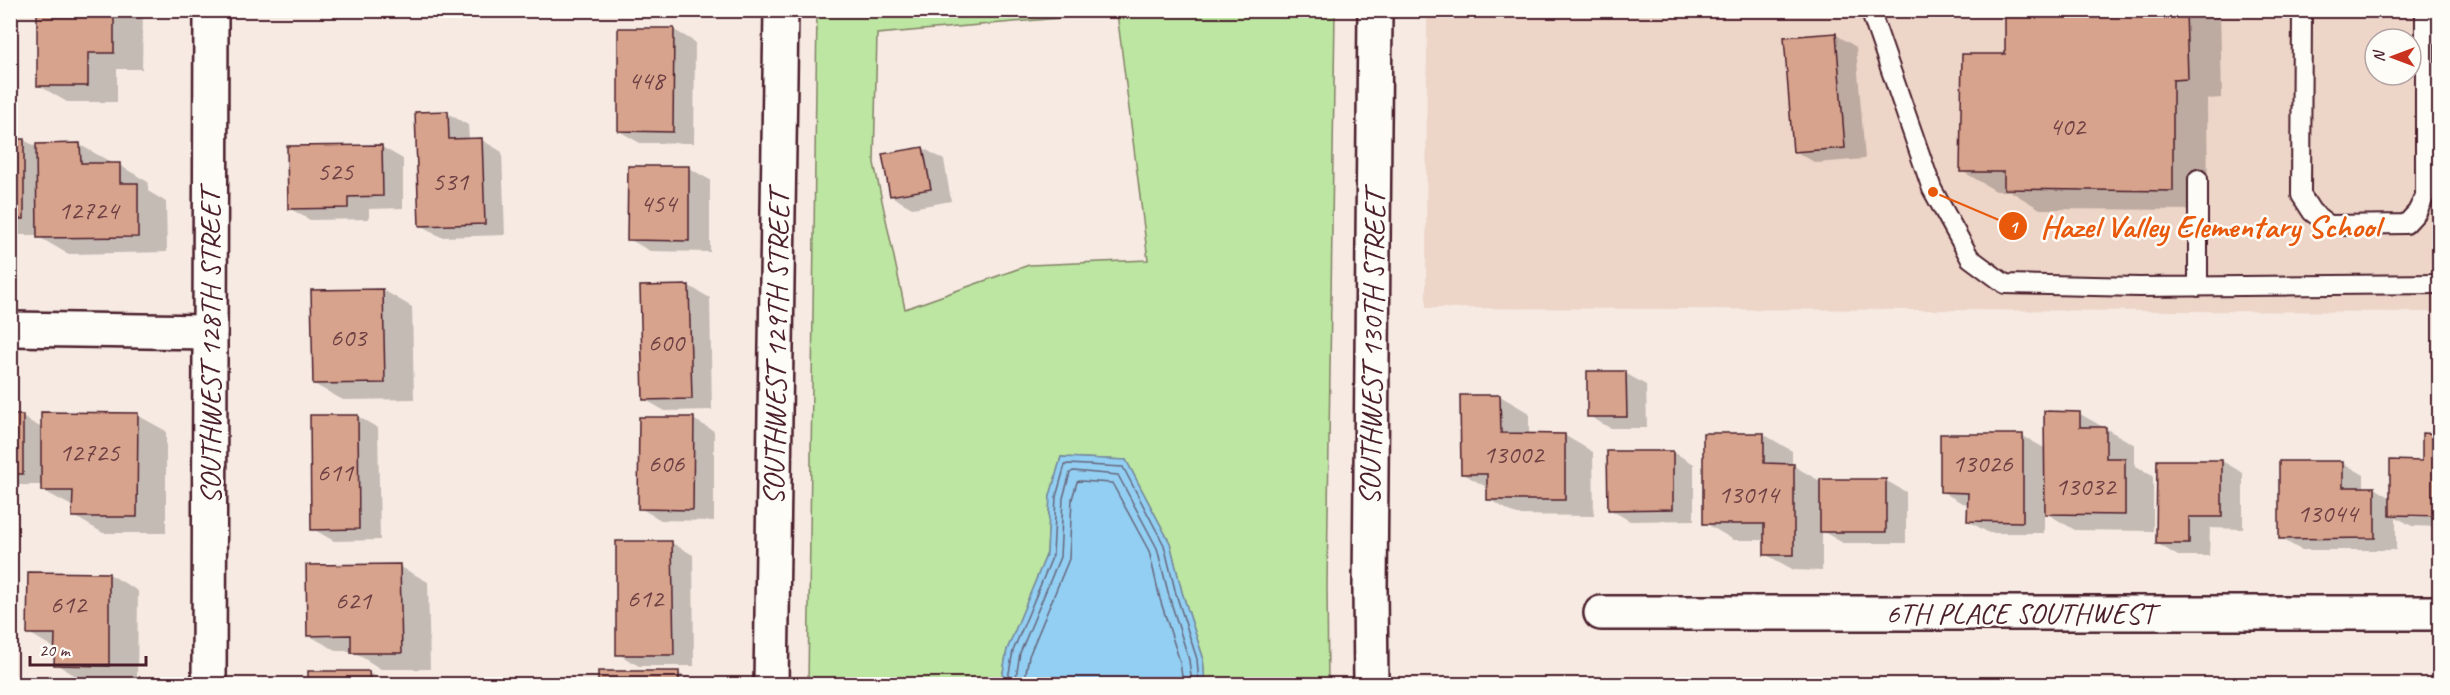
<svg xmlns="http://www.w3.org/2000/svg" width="2450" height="695" font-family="Caveat,sans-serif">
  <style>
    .built { fill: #edd5c8; fill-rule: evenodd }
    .green { fill: #bce6a2; stroke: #838266; stroke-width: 1.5; fill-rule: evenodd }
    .water { fill: #92cff2; stroke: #7589a2; stroke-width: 1.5 }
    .shadow { fill: #0003 }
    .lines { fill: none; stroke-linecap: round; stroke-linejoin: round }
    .shore { stroke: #67657b; stroke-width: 1.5 }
    .building { fill: #d8a38d; stroke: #4a1f2b; stroke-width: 1.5 }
    .lane-casing { stroke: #4a1f2b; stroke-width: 22 }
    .street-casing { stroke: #4a1f2b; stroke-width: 38 }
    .secondary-casing { stroke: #4a1f2b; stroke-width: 38 }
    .lane { stroke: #fdfcf7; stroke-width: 18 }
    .street { stroke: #fdfcf7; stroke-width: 33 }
    .secondary { stroke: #fdfcf7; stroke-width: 33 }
    .labels { text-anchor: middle; stroke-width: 5; stroke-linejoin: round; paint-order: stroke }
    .number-label { font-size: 27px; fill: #6e4044 }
    .street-label { font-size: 30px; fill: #4a1f2b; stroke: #fdfcf7 }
    .leader { fill: none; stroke: #e8590c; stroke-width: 2 }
    .callout-dot { fill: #e8590c; stroke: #fdfcf7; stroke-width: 2 }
    .mark-label { font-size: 18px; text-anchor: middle; font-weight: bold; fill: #fff }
    .callout-label { font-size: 32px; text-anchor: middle; font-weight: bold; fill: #e8590c; stroke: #fdfcf7; stroke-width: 5; stroke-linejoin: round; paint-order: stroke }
  </style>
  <rect width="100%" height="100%" fill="#f6eae2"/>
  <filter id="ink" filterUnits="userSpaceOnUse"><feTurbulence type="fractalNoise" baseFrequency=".0167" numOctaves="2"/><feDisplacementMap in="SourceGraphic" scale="12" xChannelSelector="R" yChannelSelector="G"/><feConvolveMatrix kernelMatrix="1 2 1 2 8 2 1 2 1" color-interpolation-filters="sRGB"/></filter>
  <g filter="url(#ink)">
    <path class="built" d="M1427,11H2439V312L1426,308ZM2375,39H2411V75H2375Z"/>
    <path class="green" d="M817,11H1335L1327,586L1328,684H1205L1203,657L1182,592L1170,543L1126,460L1061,457L1050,496L1047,553L1007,650L1001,684H808ZM1117,13L1148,260L1029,265L905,309L874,163L877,34Z"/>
    <path class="water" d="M1061,457L1126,460L1170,543L1182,592L1203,657L1205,684H1001L1007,650L1047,553L1050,496Z"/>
    <path class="shadow" d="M39,10H143L142,69H117V102H67L38,85Z
      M1765,10H1819V11L1771,14Z
      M2007,10H2220L2222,98L2207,99L2208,210L2040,209L2010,191H1996L1962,171L2007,55Z
      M674,30L695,42L694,143H640L619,131Z
      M1835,34L1856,47L1865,159L1816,163L1795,151Z
      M447,113L468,125L469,140H482L502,152L505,235L441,237L420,225Z
      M10,140H24L38,148L80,145L109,161V165H119L148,182V191L166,202L167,252L68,254L39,237V235H10Z
      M382,147L403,159V208L369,209V219L310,220L289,208Z
      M923,148L944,160L951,201L912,208L891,196Z
      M689,168L710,180V252L650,251L629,239Z
      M689,286L710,298L712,410L665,411L644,399Z
      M383,290L412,307L414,399L343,400L314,384L313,292Z
      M1625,373L1646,385L1647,428H1610L1589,416Z
      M1500,396L1529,413V435H1564L1593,452L1594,516L1517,515L1488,499V488L1462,473Z
      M2080,414L2135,445V466L2153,476V531L2075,530L2044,512V533H1989L1968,521L1969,504L1962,503L1941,491V436H2023L2046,449Z
      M137,415L166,431V533H103L74,516V507L42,490V485H10V417H22L42,428Z
      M357,416L378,428L380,540L334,541L313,529Z
      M693,419L714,431V521L661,520L640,508Z
      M1763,434L1792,451V465L1820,481L1885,480L1906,492V543H1843L1822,531V571L1794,570L1765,554V540H1734L1705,523Z
      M2440,435L2410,514V517H2440V527L2412,526L2396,517V550H2301L2280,538L2343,463L2364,475V488H2375L2391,498L2423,462Z
      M1609,452H1673L1694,464V520L1630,521L1609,509Z
      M2222,461L2243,473V529L2210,528L2209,556H2178L2158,544Z
      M672,543L693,555L694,666H639L618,654Z
      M399,566L428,582L430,669H381L352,651H337L308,635Z
      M29,574H109L138,591L137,682L84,681L56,664V649L29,633Z
      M309,672L369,673L389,684H309Z
      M599,673H678L698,684H599Z"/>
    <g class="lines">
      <path class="shore" d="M1007,684L1013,651L1053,555L1056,497L1065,465L1068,464L1123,467L1164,545L1176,594L1197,659L1199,684
        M1015,684L1020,653L1060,557L1063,498L1070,473L1073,471L1118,475L1157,548L1169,596L1189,660L1192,684
        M1024,684L1029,656L1069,559L1072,499L1077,482L1080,481L1112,483L1149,551L1160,599L1180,662L1183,684"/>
    </g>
    <path class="building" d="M37,10H114V53H88V86H37Z
      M2005,10H2186L2188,79L2173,80V191L2004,189V172H1960L1962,54H2005Z
      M618,28H674L673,132L618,131Z
      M1836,33L1845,148L1793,152L1784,37Z
      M448,111L449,139L482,138L485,224L419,226L415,112Z
      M10,139H24V219H10Z
      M80,143L81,163H120V183H138V237L37,238L36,144Z
      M382,145L383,196L348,197V208L288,209L287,146Z
      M923,147L931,189L890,196L882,154Z
      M628,166H689V241L627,240Z
      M689,285L692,399L643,400L640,286Z
      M383,289L385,383L313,384L311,290Z
      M1587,371H1626L1627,417H1587Z
      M1460,395H1500L1501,433L1565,434V500H1487V474H1461Z
      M2044,411L2080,412V427H2106V458H2125V515L2045,514Z
      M41,412L138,413L137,517H72L73,491H41Z
      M10,415H23V474H10Z
      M310,415H358L359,529L311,530Z
      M639,417H694L693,510L638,509Z
      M1703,433H1764V463L1794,464V555H1764V524H1703Z
      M2422,433L2440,434V516L2390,515V460L2422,461Z
      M1940,434H2023V522L1967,521L1968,493L1940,492Z
      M1607,451H1673V509L1608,510Z
      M2157,460H2222V517H2189V544H2156Z
      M2279,461H2343V487H2375V538L2279,539Z
      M1820,479H1886V532H1820Z
      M616,541H672L674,655H616Z
      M400,564L402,653H351V635L307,636L306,565Z
      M28,572L109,573V666L54,665L55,634H27Z
      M308,671H369L370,684H308Z
      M598,671H679V684H598Z"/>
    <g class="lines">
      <defs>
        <path id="lane" d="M1870,10L1932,189L1970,258L2005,284L2139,287L2440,284
          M2302,10L2301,195L2312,212L2329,225L2406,224L2417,212L2425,196V10
          M2198,179V287"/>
        <path id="street" d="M10,329L210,332
          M1601,613H2440
          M771,684L781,10
          M1371,684L1370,590L1375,10"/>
        <path id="secondary" d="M209,684L211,10"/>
      </defs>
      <use href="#lane" class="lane-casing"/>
      <use href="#street" class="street-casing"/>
      <use href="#secondary" class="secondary-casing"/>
      <use href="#lane" class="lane"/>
      <use href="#street" class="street"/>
      <use href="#secondary" class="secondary"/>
    </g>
  </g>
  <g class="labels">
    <g class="number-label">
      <text x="646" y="89">448</text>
      <text x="2067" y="135">402</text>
      <text x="335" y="180">525</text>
      <text x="450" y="190">531</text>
      <text x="658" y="212">454</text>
      <text x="88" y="219">12724</text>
      <text x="348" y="346">603</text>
      <text x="666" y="351">600</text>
      <text x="89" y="461">12725</text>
      <text x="1513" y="463">13002</text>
      <text x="666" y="472">606</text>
      <text x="1982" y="472">13026</text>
      <text x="335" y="481">611</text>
      <text x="2085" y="495">13032</text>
      <text x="1748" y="503">13014</text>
      <text x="2327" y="522">13044</text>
      <text x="645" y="607">612</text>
      <text x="353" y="609">621</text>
      <text x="68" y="613">612</text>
    </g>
    <g class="street-label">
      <text transform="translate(210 347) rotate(-90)" y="10">SOUTHWEST 128TH STREET</text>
      <text transform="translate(776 348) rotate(-89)" y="10">SOUTHWEST 129TH STREET</text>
      <text transform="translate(1372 348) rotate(-89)" y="10">SOUTHWEST 130TH STREET</text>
      <text x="2020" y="623">6TH PLACE SOUTHWEST</text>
    </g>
  </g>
  <path class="leader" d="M1933 192L2013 226"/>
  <g class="callout-dot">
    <circle cx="1933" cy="192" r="6"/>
    <circle cx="2013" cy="226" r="15"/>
  </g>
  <g class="mark-label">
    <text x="2013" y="233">1</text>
  </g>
  <g class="callout-label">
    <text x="2210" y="237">Hazel Valley Elementary School</text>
  </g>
  <rect width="2450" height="695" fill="none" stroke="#fdfcf7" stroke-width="36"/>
  <rect x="18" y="18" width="2414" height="659" fill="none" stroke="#4a1f2b" stroke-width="2" filter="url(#ink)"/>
  <g transform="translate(2393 57) rotate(270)"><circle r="28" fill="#fdfcf7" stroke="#b5a4a5" stroke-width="1.5"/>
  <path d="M0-4.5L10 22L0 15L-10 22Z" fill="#c8321e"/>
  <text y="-9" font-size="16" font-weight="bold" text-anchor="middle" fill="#4a1f2b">N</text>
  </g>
  <path d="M30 656v9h116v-9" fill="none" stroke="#4a1f2b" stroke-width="3"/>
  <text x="39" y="656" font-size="18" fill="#4a1f2b" stroke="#fdfcf7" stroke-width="4.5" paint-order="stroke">20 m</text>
</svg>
